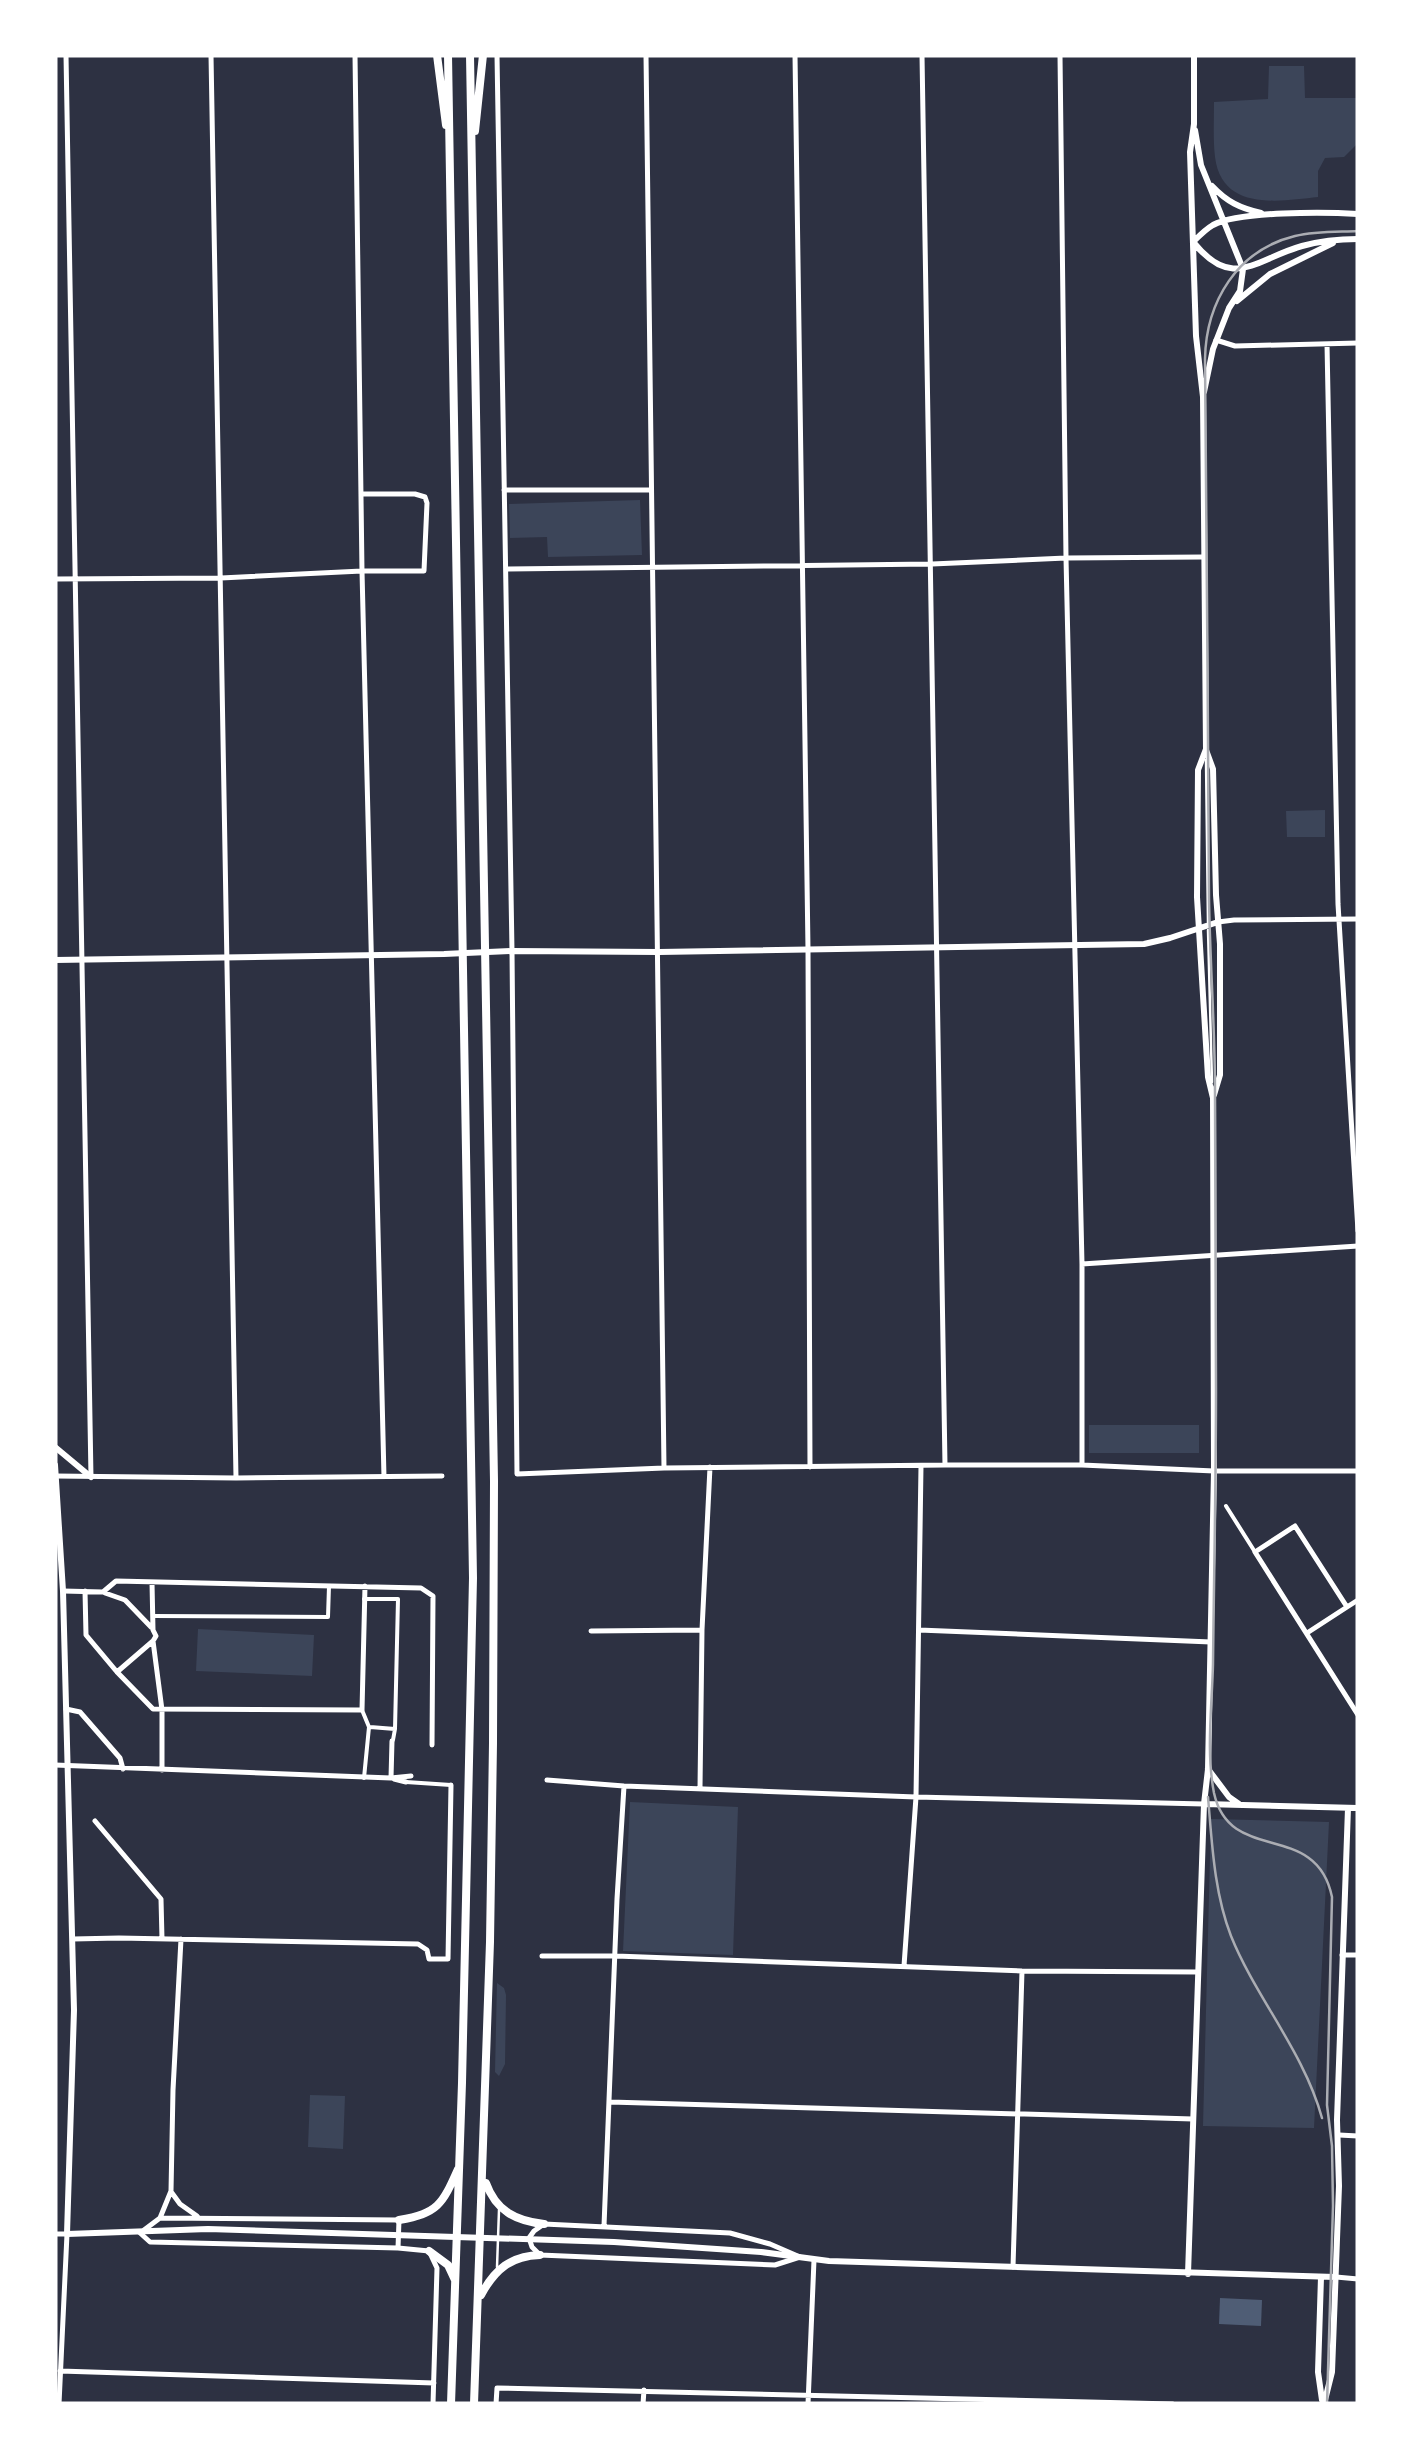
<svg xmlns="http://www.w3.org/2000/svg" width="1413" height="2459" font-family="Helvetica,sans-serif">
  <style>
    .green { fill: #3c4559 }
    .water { fill: #4f5d75 }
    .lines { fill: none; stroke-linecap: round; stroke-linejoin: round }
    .service { stroke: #fff; stroke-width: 2.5 }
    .pedestrian { stroke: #fff; stroke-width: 4 }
    .minor { stroke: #fff; stroke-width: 5 }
    .tertiary { stroke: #fff; stroke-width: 6 }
    .primary { stroke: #fff; stroke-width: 8 }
    .tram { stroke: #abadb3; stroke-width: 2.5 }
  </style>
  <rect width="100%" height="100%" fill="#2d3142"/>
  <path class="green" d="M1269,66H1304L1305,98H1358V143L1344,157L1325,158L1318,171V197C1280,201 1222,212 1215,157C1213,140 1214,120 1214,102L1268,99Z
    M640,500L642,555L548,557L547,537L510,538L509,504Z
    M1325,810V837H1287L1286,811Z
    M1089,1425H1199V1453H1089Z
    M198,1629L314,1635L312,1676L196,1671Z
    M630,1802L738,1807L733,1955L623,1951Z
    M1211,1819L1329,1822L1314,2128L1203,2126Z
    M497,1983L504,1988L506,1995L505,2064L499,2076L495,2072Z
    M310,2095L345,2096L343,2149L308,2147Z"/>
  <path class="water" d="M1220,2298L1262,2300L1261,2326L1219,2324Z"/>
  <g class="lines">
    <path class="service" d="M1206,760L1208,922
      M1208,930L1212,1082
      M497,2267L499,2210"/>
    <path class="pedestrian" d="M1226,1506L1255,1552
      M364,1599H398L395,1729L393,1740
      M153,1616L328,1617L329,1586
      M362,1710L369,1727L364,1778
      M370,1727L395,1729
      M406,1782L451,1785"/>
    <path class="minor" d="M66,55L91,1477
      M211,55L236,1478
      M355,55L362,571L384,1477
      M497,55L512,951L517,1474L664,1468L945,1465H1082L1214,1471H1358
      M646,55L664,1468
      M795,55L808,949L810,1467
      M922,55L945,1465
      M1060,55L1066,558L1082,1264V1465
      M1216,340L1235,346L1358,343
      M1327,344L1338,904L1358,1231
      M504,490H651
      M506,569L932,564L1066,558L1203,557
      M55,579L221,578L362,571H424L427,503L425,497L415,494H362
      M1218,922L1234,920L1358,919
      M1082,1264L1358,1246
      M55,1476L236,1478L442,1476
      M152,1583L153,1630L156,1636L153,1641L162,1710V1770
      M63,1591L103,1592L116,1581L421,1588L433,1596L432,1745
      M85,1591L86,1635L117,1672L153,1709L362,1710L365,1586
      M105,1593L125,1600L151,1627
      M1347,1607L1358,1600
      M919,1630L1211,1642
      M591,1631L702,1630
      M1307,1633L1347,1607L1295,1526L1255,1552L1358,1715
      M117,1672L153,1641
      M66,1709L80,1712L120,1758L123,1769
      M55,1765L391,1778L411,1776
      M391,1778L392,1741
      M394,1779L406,1782
      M547,1780L624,1786L916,1797L1204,1804
      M700,1788L702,1630L710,1467
      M95,1821L161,1899L162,1939
      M73,1939L119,1938L418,1944L427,1950L429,1959H448L451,1785
      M1342,1955H1358
      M542,1956H616L1022,1971L1198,1972
      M904,1966L916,1797L921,1466
      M610,2102L1193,2119
      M1339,2135L1358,2136
      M172,2193L180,2204L197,2216
      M160,2218L171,2191L173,2090L181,1939
      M544,2224L730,2233L770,2244L800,2257L775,2265L540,2255L532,2247L529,2238L534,2231Z
      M604,2226L617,1899L624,1786
      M144,2230L160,2218L399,2220L398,2248
      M139,2232L150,2242L398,2248L429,2251L437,2268L433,2404
      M55,2234H67L59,2404
      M1013,2267L1022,1971
      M1336,2277L1358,2279
      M60,2371L434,2383
      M496,2404L497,2388L1173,2404
      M643,2404L644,2390
      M808,2404L814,2260"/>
    <path class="tertiary" d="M1195,130L1201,165L1243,269L1240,291L1229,308L1213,349L1204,392
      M1212,186C1227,202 1240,208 1261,213
      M1194,241C1200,235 1206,229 1213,225C1239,211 1326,212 1358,214
      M1194,243C1233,291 1256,259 1302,246C1320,241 1339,239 1358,239
      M1237,301L1270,274L1333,243
      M1206,750L1213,769L1216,895L1220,944V1075L1214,1095
      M55,960L444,954L512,951L659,952L1144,944L1170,938L1218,922
      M55,1447L91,1477
      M55,1465L63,1591L74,2010L67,2234L208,2229L614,2242L761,2252L829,2261L1335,2277
      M1208,1769L1229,1797L1239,1804
      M1204,1804L1358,1808
      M1188,2274L1204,1804L1208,1769L1214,1471L1213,1098L1208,1077L1197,897L1198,770L1206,749L1203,397L1196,336L1190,152L1194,124V55
      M1321,2277L1318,2372L1322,2400
      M1324,2404L1332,2372L1339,2186L1337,2120L1348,1808"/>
    <path class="primary" d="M437,55L446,125
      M448,55L473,1578L462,2083L451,2404
      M470,55L494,1481L493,1743L490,1942L474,2404
      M475,131L483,55
      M486,2183C496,2211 516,2221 544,2224
      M399,2220C438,2213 442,2205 458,2169
      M429,2251L448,2265L455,2280
      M481,2295C495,2269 511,2256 540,2255"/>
    <path class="tram" d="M1208,1797C1212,1843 1214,1892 1231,1936C1256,1998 1304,2052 1322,2118
      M1327,2404L1333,2206L1332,2146L1327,2105L1332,1897C1316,1819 1230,1866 1214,1793C1206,1752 1212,1706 1213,1664C1214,1573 1216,1482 1216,1390C1215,1291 1216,1191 1215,1092C1215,1028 1210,963 1209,899C1207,719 1208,539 1205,359C1206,302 1237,250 1295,236C1316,231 1337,232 1358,231"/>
  </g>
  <rect width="1413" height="2459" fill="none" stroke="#ffffff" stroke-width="115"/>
</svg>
